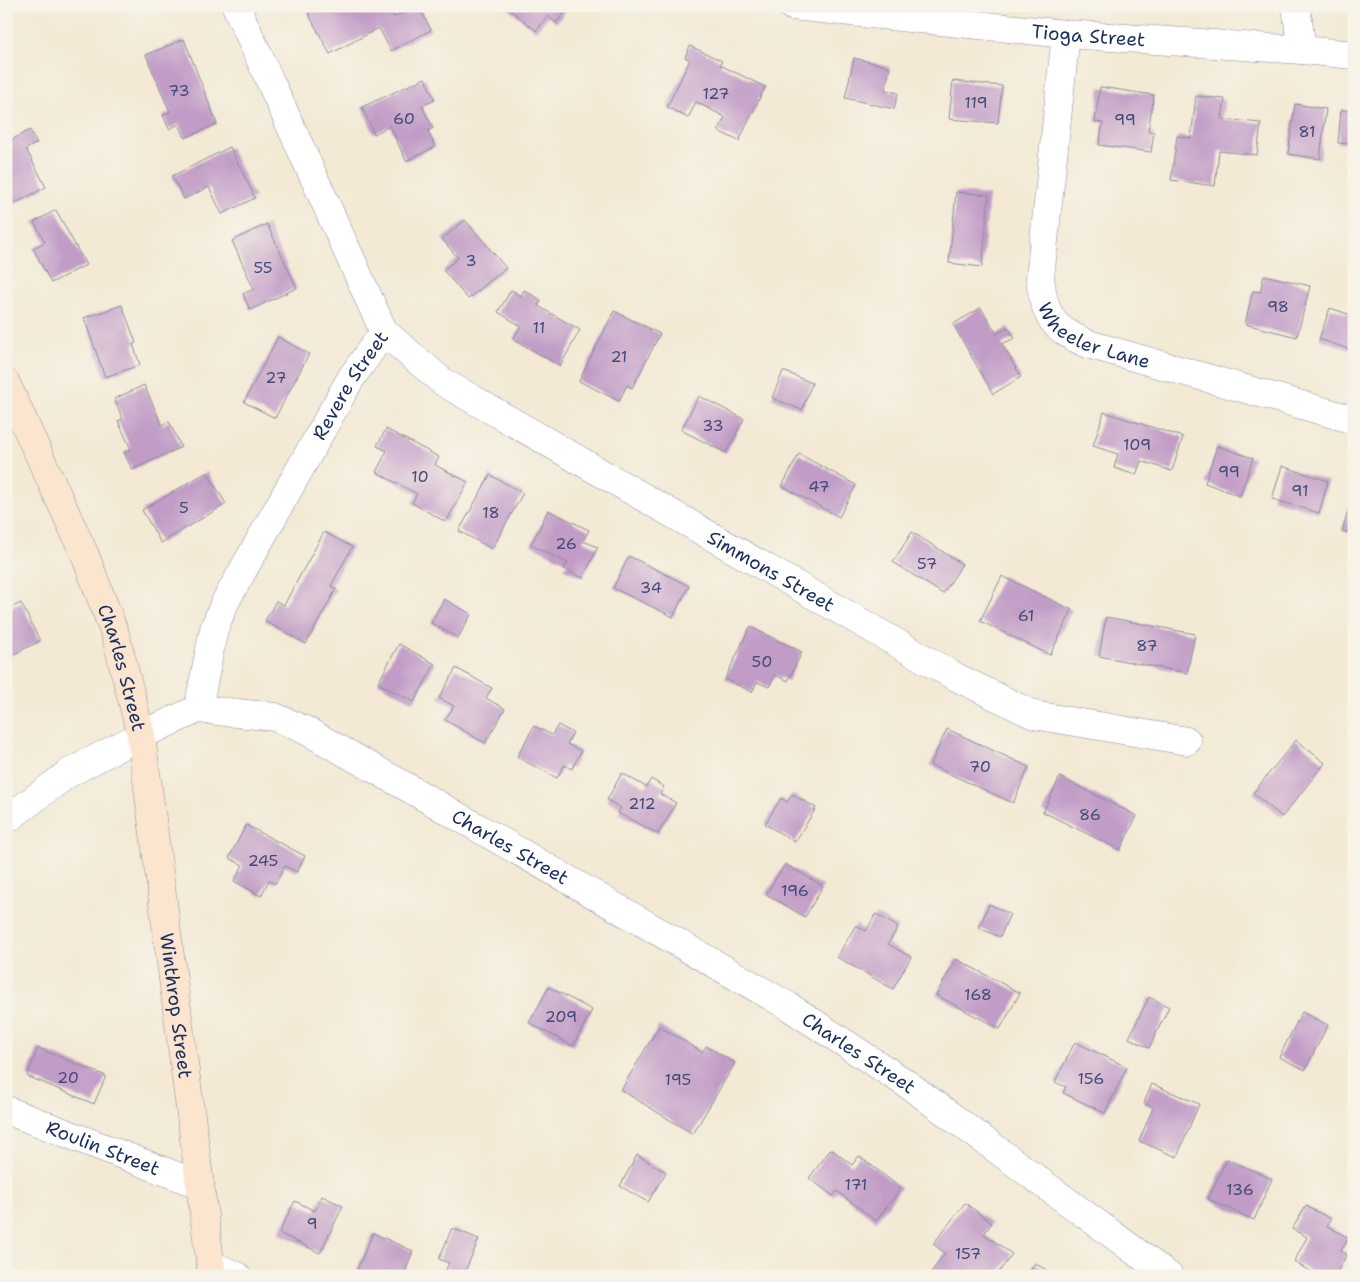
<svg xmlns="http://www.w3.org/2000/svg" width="1360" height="1282" font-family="'Shantell Sans',sans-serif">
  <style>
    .building { fill: #c19cc6 }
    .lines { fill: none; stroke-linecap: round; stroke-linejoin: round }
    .street-casing { stroke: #878c99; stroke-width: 29 }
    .secondary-casing { stroke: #878c99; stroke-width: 29 }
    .street { stroke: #fff; stroke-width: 28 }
    .secondary { stroke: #fce5cf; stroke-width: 28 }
    .labels { text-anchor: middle; stroke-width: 4; stroke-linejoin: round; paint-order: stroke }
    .number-label { font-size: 16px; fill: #444a78 }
    .street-label { font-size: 19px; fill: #1b2f5e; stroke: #f7f3e8 }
  </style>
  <rect width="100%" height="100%" fill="#f7f3e8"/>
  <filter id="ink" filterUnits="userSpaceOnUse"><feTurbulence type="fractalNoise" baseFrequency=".02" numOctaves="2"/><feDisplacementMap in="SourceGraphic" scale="10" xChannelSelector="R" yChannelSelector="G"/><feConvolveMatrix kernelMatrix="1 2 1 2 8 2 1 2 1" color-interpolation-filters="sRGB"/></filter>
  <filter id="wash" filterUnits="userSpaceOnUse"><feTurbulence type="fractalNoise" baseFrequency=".0096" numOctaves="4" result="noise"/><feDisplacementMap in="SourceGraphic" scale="20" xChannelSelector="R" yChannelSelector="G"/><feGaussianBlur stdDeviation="1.12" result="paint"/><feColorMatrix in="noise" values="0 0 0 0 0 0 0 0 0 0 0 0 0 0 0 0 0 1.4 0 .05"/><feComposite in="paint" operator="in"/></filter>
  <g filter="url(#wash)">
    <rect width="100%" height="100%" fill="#f3e9d4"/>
    <g id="blocks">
      <path class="building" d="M321,6H388L394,17L419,6L431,30L391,51L379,28L330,54L308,13Z
        M505,6H570L556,23L548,16L536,31Z
        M184,39L217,124L185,138L179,124L169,129L163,115L170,112L146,55Z
        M690,46L722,61L720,65L765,87L739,141L718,131L725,117L696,102L688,118L667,107L690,60L685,57Z
        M854,58L890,67L885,90L898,93L894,109L845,98Z
        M425,78L435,100L422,106L433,128L428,131L435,147L406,161L390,126L374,134L362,107Z
        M953,81L1002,86L998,123L949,119Z
        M1100,87L1154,95L1148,131L1154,132L1151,152L1099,145L1103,123L1095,122Z
        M1196,96L1225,99L1222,119L1261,123L1257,155L1219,151L1215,186L1171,180L1177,136L1191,138Z
        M6,97L13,112L6,115Z
        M1295,104L1326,109L1320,159L1288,154Z
        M1341,110L1354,111V144L1338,143Z
        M30,130L37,143L26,149L46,187L14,204L6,189V163L10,161L6,153V143Z
        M230,147L255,198L222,214L209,187L184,199L172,176Z
        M956,192L989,195L982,267L949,263Z
        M56,210L86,265L51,283L33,248L45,242L34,222Z
        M465,220L506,268L468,299L443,270L458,258L442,239Z
        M267,224L297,288L250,310L243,294L254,289L232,241Z
        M1264,275L1310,286L1297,337L1245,324L1253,291L1260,292Z
        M511,290L521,296L524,290L541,300L538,306L580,330L560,366L513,339L521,326L498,312Z
        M122,305L136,343L133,344L140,365L105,377L84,318Z
        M981,308L997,334L1008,327L1015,338L1002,344L1021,377L993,394L953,324Z
        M1330,308L1354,316V351L1319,339Z
        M614,311L660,334L632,388L627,385L619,401L579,381Z
        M278,337L309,354L275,418L244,402Z
        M783,371L812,383L802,410L772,398Z
        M144,385L162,425L169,421L181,447L132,470L124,452L131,449L118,421L123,419L114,399Z
        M699,396L744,419L726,453L681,430Z
        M1104,412L1183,437L1172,471L1141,461L1136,475L1114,468L1118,454L1093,446Z
        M386,429L439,457L435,465L468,482L446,522L412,503L417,494L376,472L387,451L377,446Z
        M1217,446L1253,458L1240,496L1205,483Z
        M799,454L856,485L839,517L782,486Z
        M1282,466L1328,481L1319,513L1272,499Z
        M207,472L226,504L161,543L142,510Z
        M490,475L523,493L492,549L459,531Z
        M1353,495H1354V534L1342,531Z
        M548,510L589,530L583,541L598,547L583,578L564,569L568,563L531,545Z
        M324,532L352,547L331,586L336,589L306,644L265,621L276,601L284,605Z
        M912,532L962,564L943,594L893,562Z
        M629,556L689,586L673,617L613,588Z
        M1002,576L1072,610L1050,655L980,621Z
        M444,599L471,614L458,638L431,623Z
        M21,603L40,641L6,658V610Z
        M1106,617L1195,634L1187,673L1099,656Z
        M750,627L802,652L788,681L775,675L769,687L757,682L752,692L725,679Z
        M399,644L435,664L414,702L378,683Z
        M456,668L492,688L486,698L505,709L485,743L445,720L454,706L439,698Z
        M558,725L573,733L567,744L581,751L572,769L564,765L557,778L517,757L534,726L552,735Z
        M947,729L1029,767L1013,803L930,765Z
        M1296,740L1325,763L1282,817L1253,793Z
        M622,773L646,787L651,779L664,787L660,794L676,803L658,834L618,813L621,808L607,800Z
        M1060,777L1137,816L1120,850L1043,812Z
        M792,794L816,808L795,842L765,824L781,798L787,802Z
        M246,825L305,856L297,872L285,866L275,884L269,880L261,896L234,881L243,865L229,858Z
        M785,864L823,886L805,917L766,894Z
        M989,904L1010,914L1000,937L979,928Z
        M876,914L898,927L888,944L911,957L893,989L837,957L856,925L866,931Z
        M956,959L1020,993L1000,1029L936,995Z
        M549,987L592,1010L573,1046L529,1023Z
        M1149,997L1169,1007L1149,1048L1129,1038Z
        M1302,1012L1328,1025L1305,1070L1279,1057Z
        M659,1026L702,1052L706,1046L735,1063L693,1134L621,1090Z
        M1075,1042L1127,1067L1105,1113L1063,1093L1066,1087L1055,1082Z
        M38,1048L106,1076L94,1104L27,1076Z
        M1152,1084L1199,1104L1177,1157L1139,1141L1153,1108L1144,1103Z
        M831,1149L852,1165L859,1156L901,1188L876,1221L837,1191L833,1196L809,1178Z
        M637,1155L666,1172L648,1202L620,1186Z
        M1227,1159L1272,1179L1254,1220L1208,1199Z
        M322,1196L343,1206L320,1253L279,1233L295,1201L315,1211Z
        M965,1203L992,1223L984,1234L1012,1254L996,1276H932L930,1274L945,1253L933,1244Z
        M1306,1206L1331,1219L1327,1226L1349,1238L1341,1251L1347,1254L1335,1276H1319L1294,1262L1307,1237L1292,1229Z
        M452,1228L479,1239L463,1276H443L449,1263L439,1259Z
        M373,1233L413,1251L403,1276H373L357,1269Z
        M1035,1263L1056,1276H1027Z"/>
    </g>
  </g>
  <g filter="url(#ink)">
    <use href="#blocks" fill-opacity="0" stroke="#878c99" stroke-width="1"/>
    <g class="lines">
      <defs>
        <g id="street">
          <path id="s1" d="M236,6L384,332L443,382L956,677L1034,715L1187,741"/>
          <path id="s2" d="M792,6L1066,34L1302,50L1354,55"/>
          <path d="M1296,6L1302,50"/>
          <path id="s3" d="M1066,34L1040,278C1045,318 1052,328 1088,344L1354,420"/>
          <path id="s4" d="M198,709L214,629L224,604L351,378L384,332"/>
          <path id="s5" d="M6,820L69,773L141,735L198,709L275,717L307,731L412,790L788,1006L910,1086L1169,1276"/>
          <path id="s6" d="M6,1110L200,1185"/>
          <path d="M211,1265L237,1276"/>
        </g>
        <g id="secondary">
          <path id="s7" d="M6,383L85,555L116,637L141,735L212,1276"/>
        </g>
      </defs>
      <use href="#street" class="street-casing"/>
      <use href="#secondary" class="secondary-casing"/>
      <use href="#street" class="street"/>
      <use href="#secondary" class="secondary"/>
    </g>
  </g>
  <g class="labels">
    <g class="number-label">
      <text x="179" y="96">73</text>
      <text x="716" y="99">127</text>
      <text x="976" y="108">119</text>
      <text x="404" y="124">60</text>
      <text x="1125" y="125">99</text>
      <text x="1307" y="137">81</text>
      <text x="471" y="266">3</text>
      <text x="263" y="273">55</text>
      <text x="1278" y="312">98</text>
      <text x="539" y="333">11</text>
      <text x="619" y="362">21</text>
      <text x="276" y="383">27</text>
      <text x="713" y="431">33</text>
      <text x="1137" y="450">109</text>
      <text x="1229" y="477">99</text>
      <text x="420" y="482">10</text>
      <text x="819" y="492">47</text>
      <text x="1300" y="496">91</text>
      <text x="184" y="513">5</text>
      <text x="491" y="518">18</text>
      <text x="566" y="549">26</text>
      <text x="927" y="569">57</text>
      <text x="651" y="593">34</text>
      <text x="1026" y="621">61</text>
      <text x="1147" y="651">87</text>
      <text x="762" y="667">50</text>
      <text x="980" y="772">70</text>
      <text x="642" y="809">212</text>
      <text x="1090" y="820">86</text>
      <text x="263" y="866">245</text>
      <text x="795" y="896">196</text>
      <text x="978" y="1000">168</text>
      <text x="561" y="1022">209</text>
      <text x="68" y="1083">20</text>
      <text x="1091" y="1084">156</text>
      <text x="678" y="1085">195</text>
      <text x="856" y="1190">171</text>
      <text x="1240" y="1195">136</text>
      <text x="312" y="1229">9</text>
      <text x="968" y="1259">157</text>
    </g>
    <g class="street-label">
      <text dy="7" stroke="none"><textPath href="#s2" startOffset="298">Tioga Street</textPath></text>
      <text dy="7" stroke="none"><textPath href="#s3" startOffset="334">Wheeler Lane</textPath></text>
      <text dy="7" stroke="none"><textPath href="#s4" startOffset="361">Revere Street</textPath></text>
      <text dy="7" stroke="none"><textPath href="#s1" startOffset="814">Simmons Street</textPath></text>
      <text dy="7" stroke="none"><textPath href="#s7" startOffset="308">Charles Street</textPath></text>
      <text dy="7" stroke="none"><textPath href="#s5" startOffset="569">Charles Street</textPath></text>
      <text dy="7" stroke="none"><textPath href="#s7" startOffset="651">Winthrop Street</textPath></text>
      <text dy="7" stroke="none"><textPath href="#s5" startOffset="974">Charles Street</textPath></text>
      <text dy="7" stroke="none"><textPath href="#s6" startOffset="104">Roulin Street</textPath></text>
    </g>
  </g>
  <rect width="1360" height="1282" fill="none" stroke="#f7f3e8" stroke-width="25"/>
</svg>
